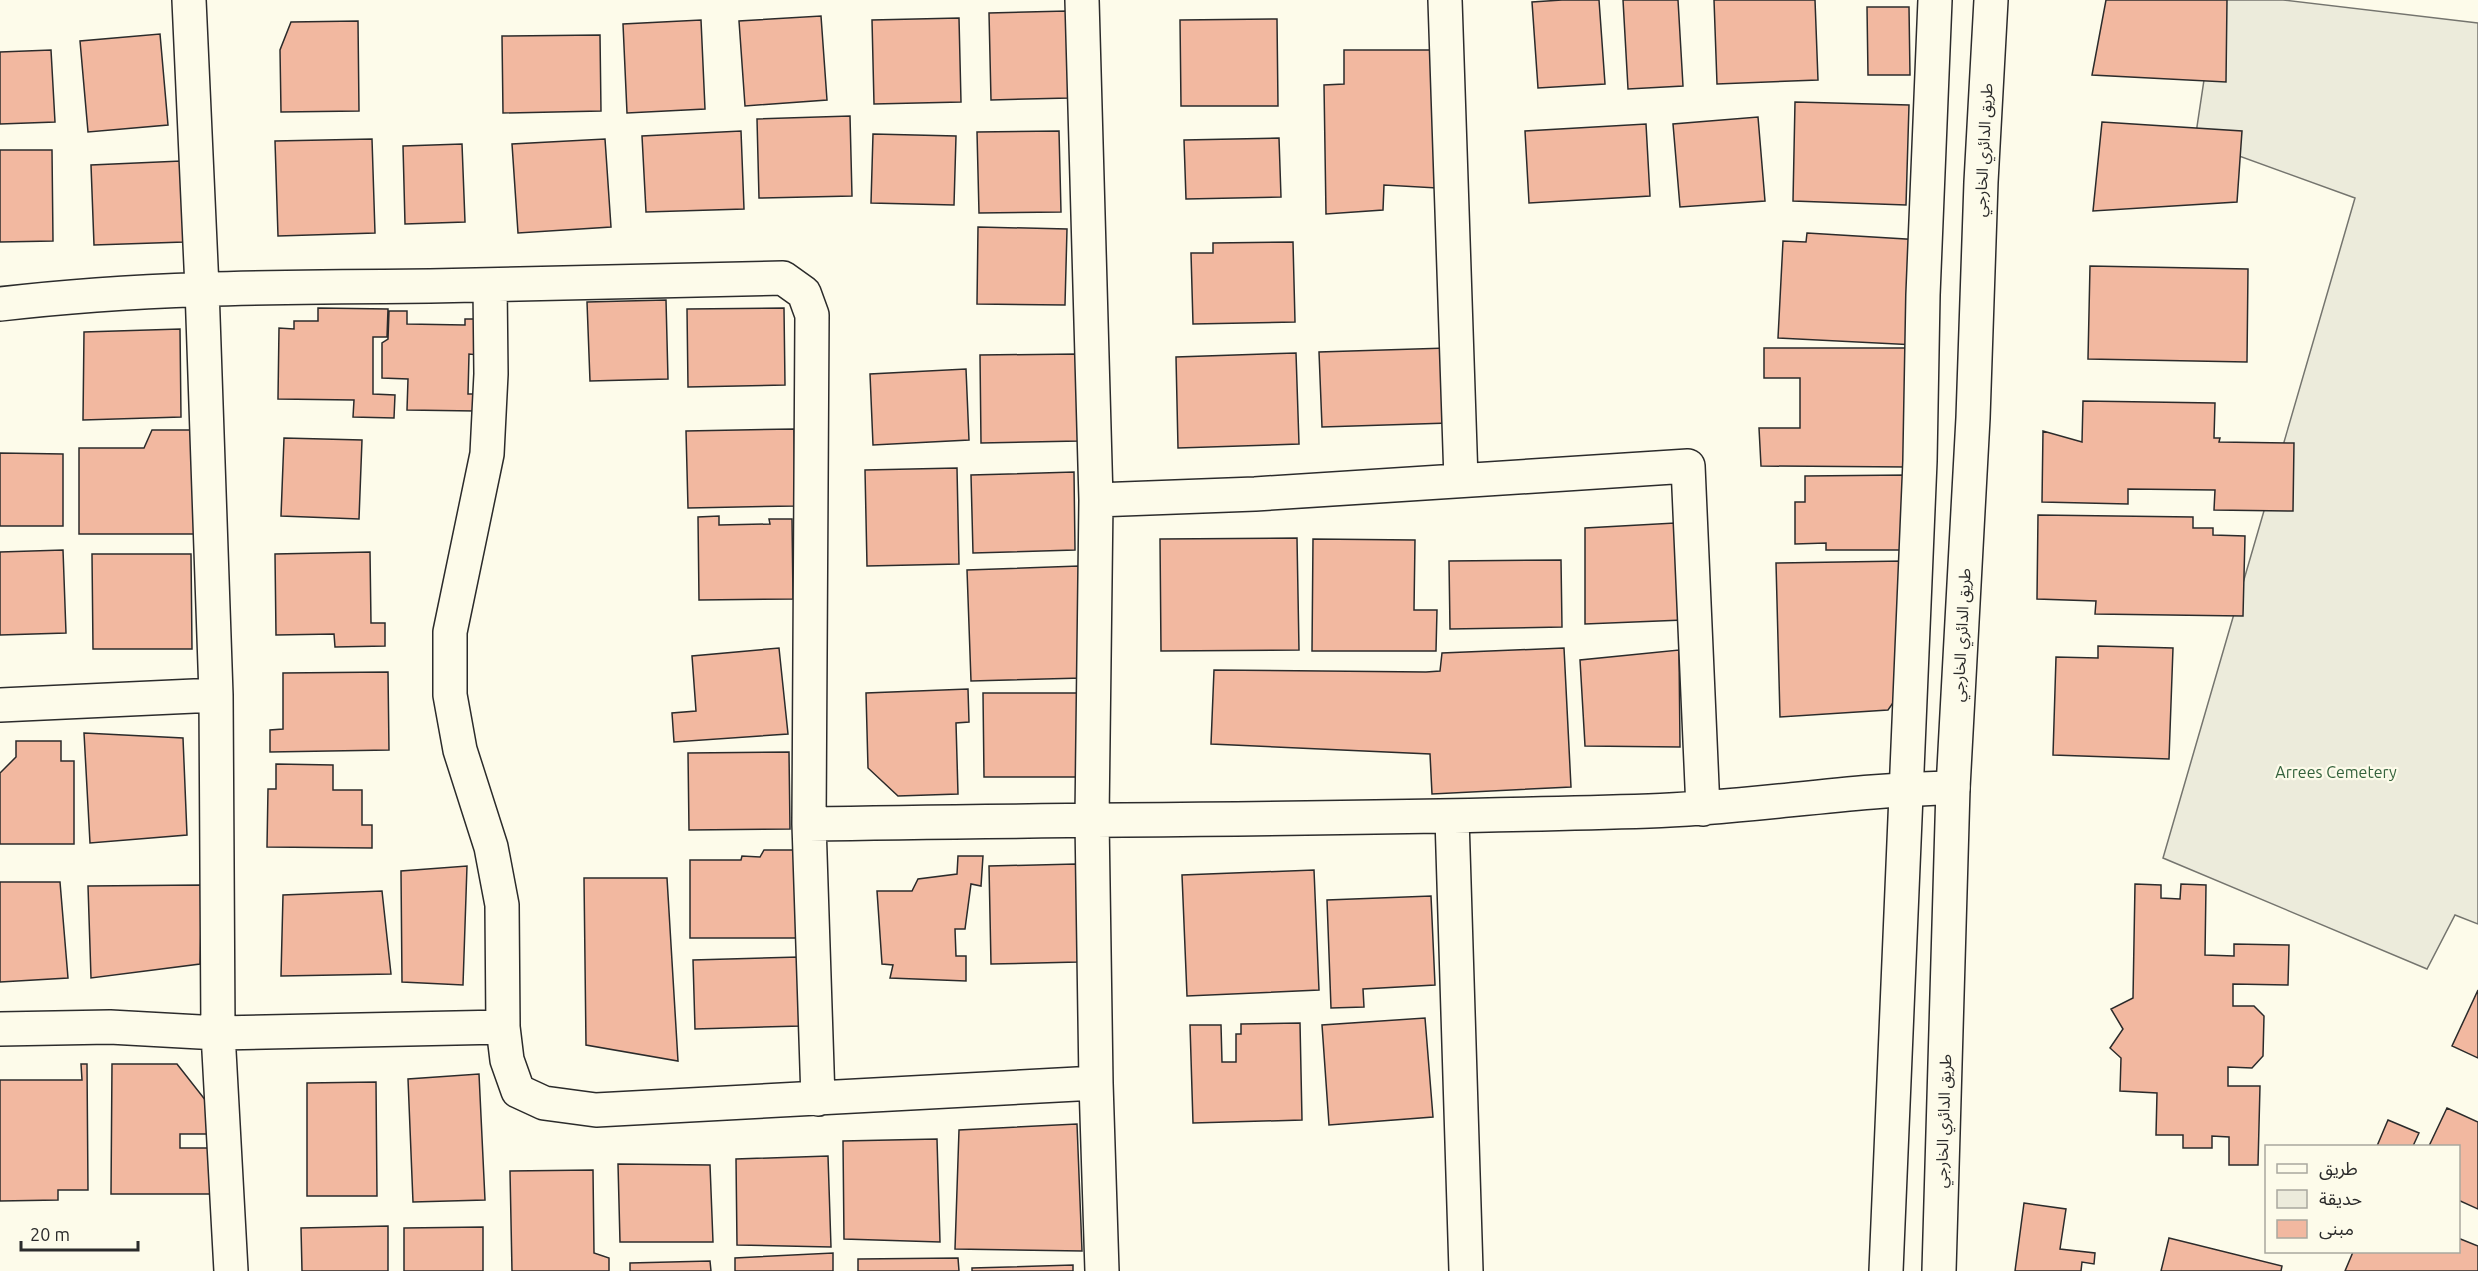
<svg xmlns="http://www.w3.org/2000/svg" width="2478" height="1271" font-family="Ubuntu,'Noto Sans Arabic',sans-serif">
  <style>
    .green { fill: #ecebdb; stroke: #74746e; stroke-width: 1.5 }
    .building { fill: #f2b8a0; stroke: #2b2b2b; stroke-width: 1.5 }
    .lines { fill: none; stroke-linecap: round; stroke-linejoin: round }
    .minor-casing { stroke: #2b2b2b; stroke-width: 36 }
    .primary-casing { stroke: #2b2b2b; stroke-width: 36 }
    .minor { stroke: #fdfbea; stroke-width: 33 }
    .primary { stroke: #fdfbea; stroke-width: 33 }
    .labels { text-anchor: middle; stroke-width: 4.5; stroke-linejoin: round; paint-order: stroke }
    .street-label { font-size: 16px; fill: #2b2b2b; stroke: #fdfbea }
    .park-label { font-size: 16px; fill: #34623c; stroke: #fdfbea }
  </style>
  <rect width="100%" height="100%" fill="#fdfbea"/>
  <path class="green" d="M2216,0H2283L2478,23V924L2455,915L2427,969L2163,858L2355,198L2195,140Z"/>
  <path class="building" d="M1562,0H1599L1605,84L1538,88L1532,2Z
    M1623,0H1678L1683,86L1628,89Z
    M1714,0H1815L1818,80L1717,84Z
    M2106,0H2227L2226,82L2092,75Z
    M1867,7H1909L1910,75H1868Z
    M1067,11L1069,98L991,100L989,13Z
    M821,16L827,100L745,106L739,21Z
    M959,18L961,102L874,104L872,20Z
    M1277,19L1278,106H1181L1180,20Z
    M701,20L705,109L627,113L623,24Z
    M358,21L359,111L281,112L280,50L291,22Z
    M160,34L168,125L88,132L80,41Z
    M600,35L601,111L503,113L502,36Z
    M51,50L55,122L0,124V52Z
    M1344,50H1436L1437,188L1384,185L1383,210L1326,214L1324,85L1344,84Z
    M1795,102L1909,105L1906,205L1793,201Z
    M850,116L852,196L759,198L757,119Z
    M1758,117L1765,201L1680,207L1673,124Z
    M2102,122L2242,131L2237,202L2093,211Z
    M1646,124L1650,196L1529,203L1525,131Z
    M741,131L744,209L646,212L642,136Z
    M1059,131L1061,212L979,213L977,132Z
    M873,134L956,136L954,205L871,203Z
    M1279,138L1281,197L1186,199L1184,140Z
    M372,139L375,233L278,236L275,141Z
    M605,139L611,227L518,233L512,144Z
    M462,144L465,222L405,224L403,146Z
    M0,150H52L53,241L0,242Z
    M181,161L184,242L94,245L91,165Z
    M978,227L1067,229L1065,305L977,304Z
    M1807,233L1922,240L1916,345L1778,338L1783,241L1806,242Z
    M1293,242L1295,322L1193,324L1191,253H1213V243Z
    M2090,266L2248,269L2247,362L2088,359Z
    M666,300L668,379L590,381L587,302Z
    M318,308L388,309L387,337H373V394L395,395L394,418L353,417L354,400L278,399L279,328L294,329V321H318Z
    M784,308L785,385L688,387L687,309Z
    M389,311H407V324L465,325V319H480L479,355L469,354L468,394H475V411L407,410L408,379L382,378V343L388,339Z
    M180,329L181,417L83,420L84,332Z
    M1447,348L1449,423L1322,427L1319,352Z
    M1764,348H1908V467L1761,466L1759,428H1800V378H1764Z
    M1296,353L1299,444L1178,448L1176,357Z
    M1078,354L1079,441L981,443L980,355Z
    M966,369L969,440L873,445L870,374Z
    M2083,401L2215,403L2214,438H2220L2219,442L2294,443L2293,511L2214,510L2215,490L2128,489V504L2042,502L2043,431L2082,442Z
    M794,429L795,506L688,508L686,431Z
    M152,430H195V534H79V448H144Z
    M284,438L362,440L359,519L281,516Z
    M0,453L63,454V526H0Z
    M957,468L959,564L867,566L865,470Z
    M1074,472L1075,550L973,553L971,475Z
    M1908,475V550H1826V543L1795,544V502H1805V476Z
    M2038,515L2193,517V528H2213V535L2245,536L2243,616L2095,614L2096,601L2037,599Z
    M719,516V525L770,524L769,519H792L793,599L699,600L698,517Z
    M1675,523L1683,620L1585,624V528Z
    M1297,538L1299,650L1161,651L1160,539Z
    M1313,539L1415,540L1414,610H1437L1436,651H1312Z
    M63,550L66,633L0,635V552Z
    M370,552L371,623H385V646L335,647L334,634L276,635L275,554Z
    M92,554H191L192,649H93Z
    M1561,560L1562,627L1450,629L1449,561Z
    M1904,561V687L1888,710L1780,717L1776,563Z
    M1079,566L1082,678L971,681L967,570Z
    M2098,646L2173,648L2169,759L2053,755L2056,657L2098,658Z
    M779,648L788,734L674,742L672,713L696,711L692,656Z
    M1564,648L1571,787L1432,794L1430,754L1211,744L1214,670L1426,672L1440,671L1442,653Z
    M1679,650L1680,747L1585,746L1580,660Z
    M388,672L389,750L270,752V730L283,729V673Z
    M968,689L969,722L956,723L958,794L898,796L868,768L866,693Z
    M983,693H1078L1079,777H984Z
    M84,733L183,738L187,835L90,843Z
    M16,741H61V761H74V844H0V773L16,757Z
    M789,752L790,829L689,830L688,753Z
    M276,764L333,765V790H362V825H372V848L267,847L268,789H276Z
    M764,850H795L796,938H690V860H741L742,856L760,857Z
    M958,856H983L981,886L971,884L965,929H955L956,956H966V981L890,978L893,965L882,964L877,891H912L918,879L957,874Z
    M1076,864L1078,962L991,964L989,866Z
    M467,866L463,985L402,982L401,871Z
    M1314,870L1319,990L1187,996L1182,875Z
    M584,878H667L678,1061L586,1045Z
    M0,882H60L68,978L0,982Z
    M2135,884L2161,885V898L2180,899L2181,884L2206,885L2205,955L2234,956V944L2289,945L2288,985L2233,984V1006H2254L2264,1016L2263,1056L2252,1068L2228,1067V1086H2260L2258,1165H2229V1137L2212,1136V1148H2183V1135H2156L2157,1093L2120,1091L2121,1058L2110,1048L2123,1029L2111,1009L2133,998Z
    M202,885L200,964L91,978L88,886Z
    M382,891L391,974L281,976L283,895Z
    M1431,896L1435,985L1363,989L1364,1007L1331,1008L1327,900Z
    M799,957L801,1026L695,1029L693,960Z
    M2478,990V1058L2452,1046Z
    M1425,1018L1433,1117L1329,1125L1322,1025Z
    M1300,1023L1302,1120L1193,1123L1190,1025H1221L1222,1062H1236V1034H1241V1024Z
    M81,1064H87L88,1190H58V1200L0,1201V1080H82Z
    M112,1064H177L210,1106V1134H180V1148H212V1194H111Z
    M479,1074L485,1200L413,1202L408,1079Z
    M376,1082L377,1196H307V1083Z
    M2447,1108L2478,1122V1209L2458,1200V1146H2429Z
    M2388,1120L2419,1133L2413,1146H2377Z
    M1077,1124L1082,1251L955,1249L959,1130Z
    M937,1139L940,1242L844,1239L843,1141Z
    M828,1156L831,1247L737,1245L736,1159Z
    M618,1164L710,1165L713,1242H620Z
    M593,1170L594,1253L609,1258V1271H512L510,1171Z
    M2024,1203L2066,1209L2060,1249L2095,1253L2094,1264L2082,1262L2081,1271H2015Z
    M388,1226V1271H302L301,1228Z
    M483,1227V1271H404V1228Z
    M2169,1238L2282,1266L2281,1271H2161Z
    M2458,1238L2478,1246V1271H2345L2353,1252H2458Z
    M833,1253V1271H735V1258Z
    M958,1258L959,1271H858V1259Z
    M710,1261L711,1271H630V1263Z
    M1073,1265V1271H972V1268Z"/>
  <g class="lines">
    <defs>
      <path id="minor" d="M189,0L202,288L216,695L218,1033L231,1271
        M1082,0L1096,500L1092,819L1096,1083L1102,1271
        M1445,0L1461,480
        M490,285L491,374L487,454L450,632V695L460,750L491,847L502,905L503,1027L507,1060L518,1091L544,1103L596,1110L1096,1083
        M0,304C143,287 286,287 430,286C547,284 665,281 783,278L804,293L812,315L809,824L818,1099
        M1096,500L1255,494L1688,466L1703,809
        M0,705L216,695
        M1452,818L1466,1271
        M809,824C1089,819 1369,820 1649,811C1751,808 1851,789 1953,788
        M0,1029L110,1027L218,1033L503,1027"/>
      <path id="primary" d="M1886,1271L1920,461L1923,295L1935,0
        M1939,1271L1953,788L1973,418L1981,182L1991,0"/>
    </defs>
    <use href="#minor" class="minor-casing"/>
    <use href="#primary" class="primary-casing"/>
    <use href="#minor" class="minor"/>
    <use href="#primary" class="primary"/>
  </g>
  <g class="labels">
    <g class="street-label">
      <text transform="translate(1983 150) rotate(-87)" y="6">طريق الدائري الخارجي</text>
      <text transform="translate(1961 635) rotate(-87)" y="6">طريق الدائري الخارجي</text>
      <text transform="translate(1943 1121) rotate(-88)" y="6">طريق الدائري الخارجي</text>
    </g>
    <g class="park-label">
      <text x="2336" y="778">Arrees Cemetery</text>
    </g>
  </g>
  <rect x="2265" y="1145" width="195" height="108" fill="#fdfbea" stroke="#a9a89e" stroke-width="1.5"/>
  <rect x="2277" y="1164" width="30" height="9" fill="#fdfbea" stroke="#a9a89e" stroke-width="1.5"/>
  <text x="2319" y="1175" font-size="18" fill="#2b2b2b">طريق</text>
  <rect x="2277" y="1190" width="30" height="18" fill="#ecebdb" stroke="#a9a89e" stroke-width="1.5"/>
  <text x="2319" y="1205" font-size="18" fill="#2b2b2b">حديقة</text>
  <rect x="2277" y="1220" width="30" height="18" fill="#f2b8a0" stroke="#a9a89e" stroke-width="1.5"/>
  <text x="2319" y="1235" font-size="18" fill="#2b2b2b">مبنى</text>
  <path d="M21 1241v9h117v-9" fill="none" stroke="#2b2b2b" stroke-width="3"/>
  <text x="30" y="1241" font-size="18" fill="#2b2b2b" stroke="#fdfbea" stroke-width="4.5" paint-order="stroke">20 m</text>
</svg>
